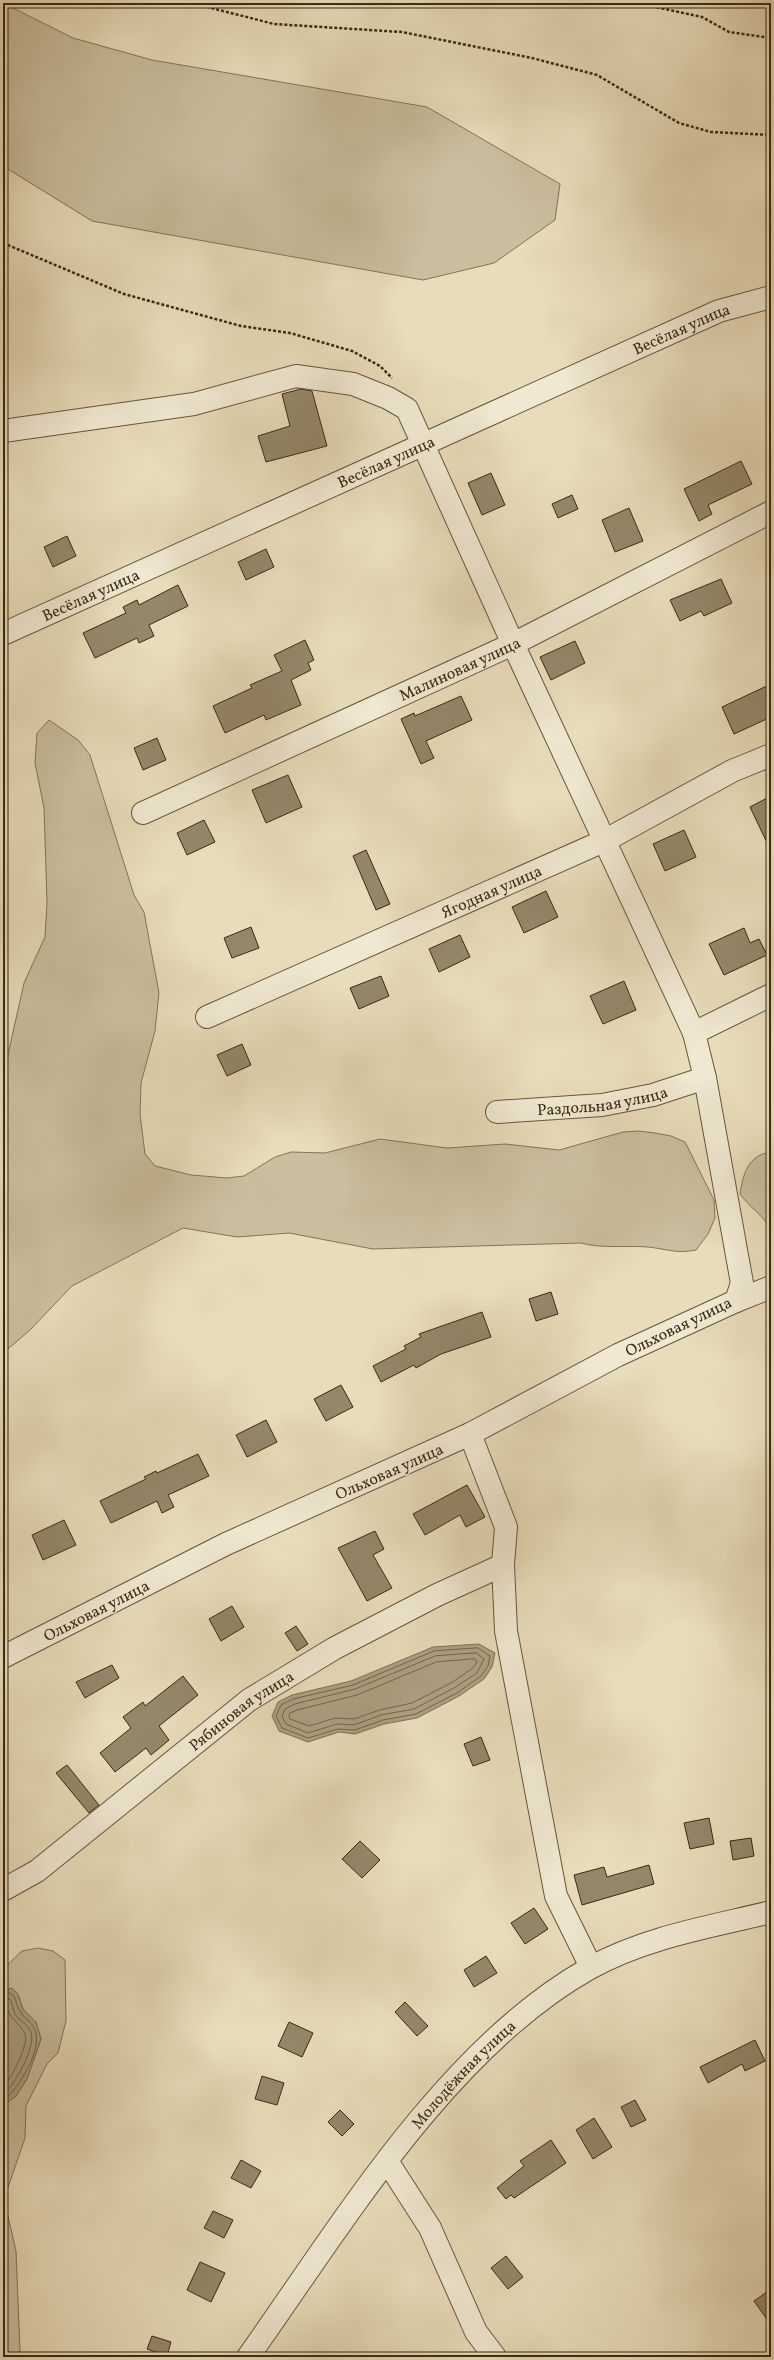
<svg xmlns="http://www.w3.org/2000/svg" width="774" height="2360" font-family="Vollkorn,serif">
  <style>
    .green { fill: #cabe9e; stroke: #827458 }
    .water { fill: #ac9f81; stroke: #7e7055 }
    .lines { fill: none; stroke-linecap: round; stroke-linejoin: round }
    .shore { stroke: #72644a; stroke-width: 1 }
    .building { fill: #94876a; stroke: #392a13 }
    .minor-casing { stroke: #65563d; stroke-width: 24 }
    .path { stroke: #392a13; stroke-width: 2.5; stroke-dasharray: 3 2; stroke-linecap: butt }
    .minor { stroke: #f0e8d2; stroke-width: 22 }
    .labels { text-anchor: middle; stroke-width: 3; stroke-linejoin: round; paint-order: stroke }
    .street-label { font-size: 16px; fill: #392a13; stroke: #f0e8d2 }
  </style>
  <rect width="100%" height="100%" fill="#e8dcba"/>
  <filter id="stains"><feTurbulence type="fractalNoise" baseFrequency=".005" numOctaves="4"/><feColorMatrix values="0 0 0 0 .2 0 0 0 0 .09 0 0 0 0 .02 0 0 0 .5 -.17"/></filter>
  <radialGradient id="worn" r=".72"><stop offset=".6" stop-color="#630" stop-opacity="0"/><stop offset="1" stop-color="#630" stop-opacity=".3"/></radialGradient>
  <path class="green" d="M3,3L73,38L152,60L427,107L560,184L555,220L494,263L423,280L92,221L3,166Z
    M49,720L78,740L90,755L134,895L144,912L159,993L155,1031L141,1083L140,1114L145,1154L155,1166L191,1175L227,1178L244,1176L275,1157L291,1152L325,1153L380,1139L447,1148L505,1144L559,1150L623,1132L639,1131L655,1133L671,1136L685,1142L714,1200L715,1218L708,1234L696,1250C675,1254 668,1249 648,1247C625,1245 603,1249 581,1243L373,1249L289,1233L237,1237L183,1228L72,1286L29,1331L3,1353V1077L24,983L45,937L47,903L44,808L35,763L37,733Z
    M771,1152V1228H770C761,1213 750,1208 740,1194C743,1174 748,1155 771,1152Z
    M38,1948L53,1951L65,1960L66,2021L58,2053L47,2064L26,2106L25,2138L4,2199L16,2251L20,2350L19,2357H3V2106L16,2096L27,2079L41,2039L36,2022L23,2009L18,1994L11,1988L3,1991V1969L22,1951Z"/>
  <path class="water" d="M479,1644L495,1653L492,1667L484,1679L459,1696L417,1718L384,1724L355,1734L339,1732L308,1742L279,1731L272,1716L278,1702L292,1695L351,1681L433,1647Z
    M11,1988L18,1994L23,2009L36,2022L41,2039L27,2079L16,2096L3,2106V1991Z"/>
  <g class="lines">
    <path class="shore" d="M478,1648L490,1656L488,1666L481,1676L457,1693L416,1714L383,1720L355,1730L338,1729L308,1738L282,1728L276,1716L281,1705L293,1699L353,1685L434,1651Z
      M476,1653L484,1659L477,1673L454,1688L414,1709L381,1715L354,1725L337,1724L308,1733L286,1724L282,1716L285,1709L295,1704L355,1689L435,1656Z
      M475,1659L477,1662L473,1668L451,1683L412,1703L380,1710L354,1719L335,1718L309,1726L290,1719L289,1716L290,1713L297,1710L357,1695L436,1662Z
      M3,1994L10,1993C17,1997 15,2004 20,2011C24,2019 32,2022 35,2030C43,2050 18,2089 3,2101
      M3,1999H10C12,2004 13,2009 15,2014C19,2021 28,2024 31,2032C36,2047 15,2085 3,2095
      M3,2005L6,2006C11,2021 21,2024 25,2034C29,2044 11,2080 3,2087"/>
  </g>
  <path class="building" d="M301,389L312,391L327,446L266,462L258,436L290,426L282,394Z
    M741,461L752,484L708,505L712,514L699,521L684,489Z
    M491,473L505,505L482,515L468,483Z
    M572,495L578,509L558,518L552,504Z
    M629,508L643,541L615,552L602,520Z
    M67,536L76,556L53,567L44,547Z
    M266,549L274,567L246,580L238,562Z
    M721,579L732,603L704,616L701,611L680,621L670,600Z
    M178,585L188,606L149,625L154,636L139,643L137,638L95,658L83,633L126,613L123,607L137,600L139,605Z
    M305,640L314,660L308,663L311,670L291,680L301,705L266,720L264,715L225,733L213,706L252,688L250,685L282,671L274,655Z
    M575,641L585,663L551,680L540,657Z
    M771,684V717L734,734L722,707Z
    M461,696L472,720L426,741L434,758L421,764L401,719L414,713L415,716Z
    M157,738L166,760L143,770L134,748Z
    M288,775L302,807L266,823L252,790Z
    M771,796V851L750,807Z
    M204,820L215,842L187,855L177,833Z
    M684,830L696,857L665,871L653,844Z
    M366,850L390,904L376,910L353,856Z
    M546,891L558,917L524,933L512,907Z
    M251,927L259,948L232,958L224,938Z
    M744,928L750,943L759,939L767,955L724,975L709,944Z
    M460,935L470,957L439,972L429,949Z
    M381,976L389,996L359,1009L350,988Z
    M624,981L636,1010L603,1024L590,996Z
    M242,1044L251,1065L227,1076L217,1055Z
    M551,1292L558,1314L536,1321L529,1299Z
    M482,1312L491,1337L441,1354L416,1368L414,1365L381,1382L373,1366L406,1349L404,1346L421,1337L419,1334Z
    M341,1385L353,1407L326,1421L314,1399Z
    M266,1420L277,1442L247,1457L236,1435Z
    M198,1454L209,1476L168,1495L174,1507L162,1513L157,1501L111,1523L100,1501L146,1479L144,1477L156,1471L157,1473Z
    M467,1485L485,1517L466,1527L460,1515L425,1535L413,1514Z
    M64,1520L76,1545L43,1560L32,1535Z
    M375,1531L384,1549L373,1555L392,1588L367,1601L338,1548Z
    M232,1606L244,1627L221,1641L209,1619Z
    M296,1626L308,1644L297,1651L285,1633Z
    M112,1665L119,1678L85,1698L76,1682Z
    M183,1676L198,1695L159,1726L169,1740L151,1755L146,1748L115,1772L100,1753L131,1728L123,1717L143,1702L145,1706Z
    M481,1737L490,1760L473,1766L464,1744Z
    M67,1765L99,1805L89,1813L56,1773Z
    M709,1818L714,1844L690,1849L684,1823Z
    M751,1838L754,1856L733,1860L730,1841Z
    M360,1841L380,1860L362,1878L342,1859Z
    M649,1865L654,1884L582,1905L574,1875L604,1867L607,1877Z
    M534,1908L548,1929L525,1944L511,1923Z
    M486,1956L497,1973L474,1987L464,1970Z
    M405,2002L428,2026L417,2036L395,2012Z
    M289,2022L313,2033L302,2057L278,2046Z
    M755,2040L765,2061L745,2071L742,2064L708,2083L700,2067Z
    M262,2076L284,2083L277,2105L255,2099Z
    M635,2100L646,2120L631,2127L621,2107Z
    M340,2110L354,2124L342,2136L328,2122Z
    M594,2118L612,2147L593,2159L576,2130Z
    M551,2140L566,2163L514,2198L511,2195L506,2199L497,2188L524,2166L520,2161Z
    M241,2160L261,2171L251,2188L231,2178Z
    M213,2211L233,2220L224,2238L204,2228Z
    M506,2256L523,2277L508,2289L491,2268Z
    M200,2262L225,2273L211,2302L187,2290Z
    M771,2289V2325L754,2301Z
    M152,2336L171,2342L167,2356L147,2349Z"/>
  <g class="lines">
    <defs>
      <g id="minor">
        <path d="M3,431L194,404L296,376L353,384L388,398L407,409L513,644L694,1033L705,1078L742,1283L736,1301L618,1355L470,1434L226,1544L3,1657"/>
        <path id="s1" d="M3,634L719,311L771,297"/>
        <path id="s2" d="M143,813L513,644L771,512"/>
        <path id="s3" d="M207,1017L606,840L732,771L771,755"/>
        <path d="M694,1033L771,995"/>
        <path id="s4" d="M497,1112L602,1105L653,1095L705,1078"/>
        <path d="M736,1301L771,1287"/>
        <path d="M470,1434L506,1527L503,1565L506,1631L556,1896L591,1967"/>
        <path id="s5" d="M3,1890L37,1871L249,1700L335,1648L437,1595L503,1565"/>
        <path d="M387,2161L430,2228L476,2332L495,2357"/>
        <path id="s6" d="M248,2357C341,2226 447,2048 590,1968C646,1937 710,1927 771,1912"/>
      </g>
    </defs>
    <use href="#minor" class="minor-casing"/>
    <path class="path" d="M192,3L274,24L402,32L532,58L597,75L679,123L711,132L771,135
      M637,3L702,17L729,32L771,38
      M3,243L124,294L241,326L290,333L352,351L380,366L392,378"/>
    <use href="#minor" class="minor"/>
  </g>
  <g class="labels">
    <g class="street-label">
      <text dy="6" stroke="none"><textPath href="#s1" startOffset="744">Весёлая улица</textPath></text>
      <text dy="6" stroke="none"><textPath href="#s1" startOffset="420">Весёлая улица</textPath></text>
      <text dy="6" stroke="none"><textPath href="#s1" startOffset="96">Весёлая улица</textPath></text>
      <text dy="6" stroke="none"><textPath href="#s2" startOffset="348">Малиновая улица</textPath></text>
      <text dy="6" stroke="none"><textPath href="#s3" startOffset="311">Ягодная улица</textPath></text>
      <text dy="6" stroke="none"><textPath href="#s4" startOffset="106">Раздольная улица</textPath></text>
      <text transform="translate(678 1326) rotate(-26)" y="6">Ольховая улица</text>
      <text transform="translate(389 1471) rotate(-24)" y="6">Ольховая улица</text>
      <text transform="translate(96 1610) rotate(-27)" y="6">Ольховая улица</text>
      <text dy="6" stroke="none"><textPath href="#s5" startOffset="299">Рябиновая улица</textPath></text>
      <text dy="6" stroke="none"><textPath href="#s6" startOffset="356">Молодёжная улица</textPath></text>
    </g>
  </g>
  <rect width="774" height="2360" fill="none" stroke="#e8dcba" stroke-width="16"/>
  <rect x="4" y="4" width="766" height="2352" fill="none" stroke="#392a13" stroke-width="2"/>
  <rect x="8" y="8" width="758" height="2344" fill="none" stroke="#392a13"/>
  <rect width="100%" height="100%" filter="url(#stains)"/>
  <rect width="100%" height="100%" fill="url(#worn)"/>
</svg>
